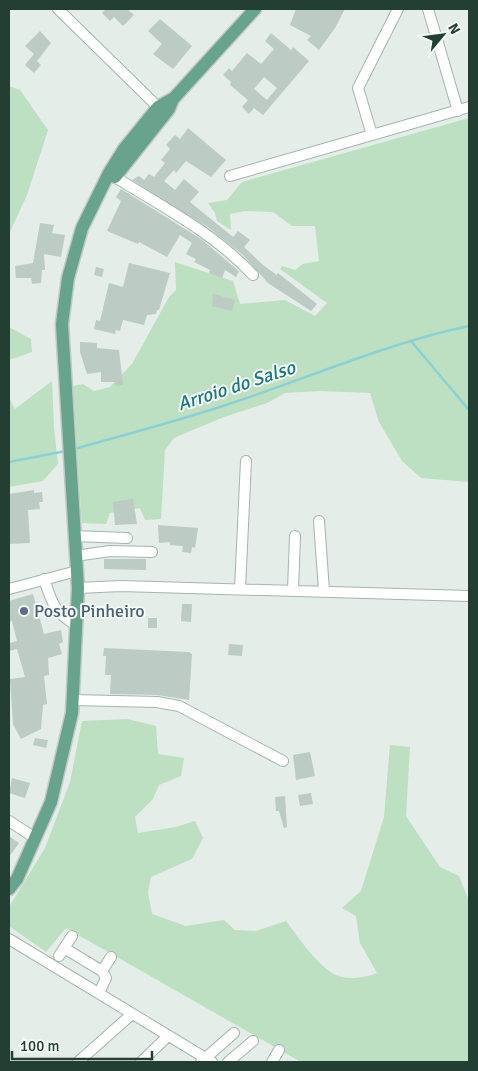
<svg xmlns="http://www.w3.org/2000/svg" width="478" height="1071" font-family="Signika,sans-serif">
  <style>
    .green { fill: #bddfc2 }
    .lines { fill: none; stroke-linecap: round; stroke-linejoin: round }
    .stream { stroke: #8cd0d3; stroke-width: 2.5 }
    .building { fill: #bccbc3; fill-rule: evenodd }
    .minor-casing { stroke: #a6b5ae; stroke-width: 12 }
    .major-casing { stroke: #c1c9c6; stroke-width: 15 }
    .minor { stroke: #fff; stroke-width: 10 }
    .major { stroke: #68a38d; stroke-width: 12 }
    .service-dot { fill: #5c6f8a; stroke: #f4faf6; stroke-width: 2 }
    .labels { text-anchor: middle; stroke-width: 4; stroke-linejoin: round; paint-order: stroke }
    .service-label { font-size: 18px; fill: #4e5e75; stroke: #f4faf6; text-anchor: start }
    .water-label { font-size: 19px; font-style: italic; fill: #1c787d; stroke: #f4faf6 }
  </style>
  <rect width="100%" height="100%" fill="#e4ede8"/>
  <path class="green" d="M9,86L20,90L48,130L27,195L9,234Z
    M469,118V482L421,478L402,461L379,422L370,393L320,391L285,393L267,403L224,417L174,438L165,450L161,519L145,520L140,508L110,513L106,524L82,523L73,386L83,384L94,391L110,387L132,364L169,297L176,290L175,262L233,281L240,304L285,300L315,316L327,303L280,269L282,266L295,270L303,264L319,261L315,226H292L273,212L245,211L230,214L231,230L217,221L215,213L208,203L227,200L242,182Z
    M9,327L31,339L32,352L9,360Z
    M52,381L54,428L58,464L43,481L9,487V398L15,409Z
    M127,719L156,726L158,754L184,758L181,776L159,785L153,799L135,817L138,833L176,827L195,821L203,838L192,859L151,877L148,893L152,914L186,926L224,920L235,930L256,931L286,921C298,937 315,962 332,973C344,981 366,978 377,973L360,943L356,916L342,908L361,891L384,817L390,745L410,747L406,816L440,867L459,876L469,901V1062H301L66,928L46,952L9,926V907L45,848L70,782L82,721Z"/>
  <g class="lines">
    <path class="stream" d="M411,341L469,410
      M74,449C127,434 182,420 235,402C313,376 388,343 469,326
      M9,462L66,451"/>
  </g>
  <path class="building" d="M106,9H127L134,15L123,26L114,17L110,21L102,13Z
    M296,9H345L335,28L319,50L307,40L311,36L290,25Z
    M160,19L192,46L173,69L153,54L162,44L148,31Z
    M40,31L51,43L37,61L41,65L34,73L25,65L34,54L25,46Z
    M271,33L291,50L293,47L309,61L263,115L254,108L249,114L242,107L248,100L230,85L231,82L223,75L229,68L232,71L247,53L261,64L274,49L265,41ZM264,77L277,88L267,100L254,89Z
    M188,128L226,160L211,177L186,161L176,173L174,170L164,181L175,190L184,179L199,192L190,202L233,237L238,231L250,240L244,247L263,265L277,275L278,273L317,304L311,311L268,283L243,255L209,228L132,180L139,176L144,180L149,174L154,177L165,163L161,160L170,149L166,145L175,135L180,139Z
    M121,189L201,239L241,273L239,271L236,277L225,270L222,278L209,273L210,270L194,262L196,259L186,254L192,243L180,235L167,257L139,242L138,244L107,231L121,201L116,197Z
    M40,223L54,225L52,233L65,235L61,257L44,254L45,270H42L41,283L32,284L31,278H16L15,266L33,263Z
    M129,263L170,273L159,310H157L156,314L147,315L144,325L123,320L120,331L116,330L115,334L94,329L96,320L100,321L109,283L123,287Z
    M96,267L104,269L102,277L94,275Z
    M213,294L235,300L232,311L212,306Z
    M80,342L97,343V348L119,350L123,385L116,386L115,382H101V372L87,374L80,352Z
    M34,490V493L42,492L43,502H39L40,509L28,510L30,543L9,544V494Z
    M133,499L137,524L115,525L113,502Z
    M158,525L198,528L195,548L192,547L191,553L182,552L183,546L170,545V542L159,543Z
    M104,559H146V570L104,569Z
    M33,594L44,634L61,630L63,642L59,644L62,654L48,658L49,675L44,676L47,704L43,705L41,729L21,739L13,724L10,679L25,677L17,649L9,651V643L17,641L12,621L9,622V601Z
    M182,604H192L191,622L181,621Z
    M148,618H157V628H148Z
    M229,644L243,645L242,656L228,655Z
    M104,648L189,652L192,654L189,700L157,695L110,694L111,675H105L106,656H103Z
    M35,738L48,740L46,748L33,745Z
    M310,752L315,776L296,780L293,755Z
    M12,778L30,783L25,798L9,793Z
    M311,793L313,804L300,806L298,795Z
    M285,796L287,827L284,828L279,811H276L275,797Z
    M9,836L19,843L9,857Z"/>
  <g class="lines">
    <defs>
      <path id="minor" d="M58,9L158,107L157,114
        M428,9L458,111
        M372,135L358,88L398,9
        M230,176L469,107
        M115,177C163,207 214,233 253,275
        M319,521L324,591
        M74,536L127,538
        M75,556L110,551L152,552
        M44,579C52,603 54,612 76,625
        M78,588L121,586L469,596
        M9,589L77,571
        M240,589L246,461
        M293,590L295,536
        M73,700L157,702L179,706L283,761
        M9,821L35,838
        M9,939L212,1062
        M64,948L102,971L106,978L99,993
        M59,956L72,936
        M102,971L111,957
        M78,1062L132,1014
        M141,1062L168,1036
        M201,1062L234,1033
        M228,1062L253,1041
        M272,1062L279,1050"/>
      <path id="major" d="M115,177L169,109L173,99
        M9,889L17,879L51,802L72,713L78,588L62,324L68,278L82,228L109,173L124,149L158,107L174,98L255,9"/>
    </defs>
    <use href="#minor" class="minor-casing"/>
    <use href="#major" class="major-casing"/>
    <use href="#minor" class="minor"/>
    <use href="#major" class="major"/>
  </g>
  <circle class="service-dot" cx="24" cy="611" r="5"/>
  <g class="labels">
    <g class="service-label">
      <text x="34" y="617">Posto Pinheiro</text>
    </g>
    <g class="water-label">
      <text transform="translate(236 385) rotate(-18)" y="7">Arroio do Salso</text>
    </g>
  </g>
  <rect width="478" height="1071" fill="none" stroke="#233f34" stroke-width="20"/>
  <g transform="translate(443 35) rotate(61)" stroke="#f4faf6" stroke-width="4" paint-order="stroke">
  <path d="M0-4L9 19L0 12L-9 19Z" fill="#233f34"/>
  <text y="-8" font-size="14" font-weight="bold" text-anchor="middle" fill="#233f34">N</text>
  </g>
  <path d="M12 1051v8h140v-8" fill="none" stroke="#233f34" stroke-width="2.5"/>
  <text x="20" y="1051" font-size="15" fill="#233f34" stroke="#f4faf6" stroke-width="4" paint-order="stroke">100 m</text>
</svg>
